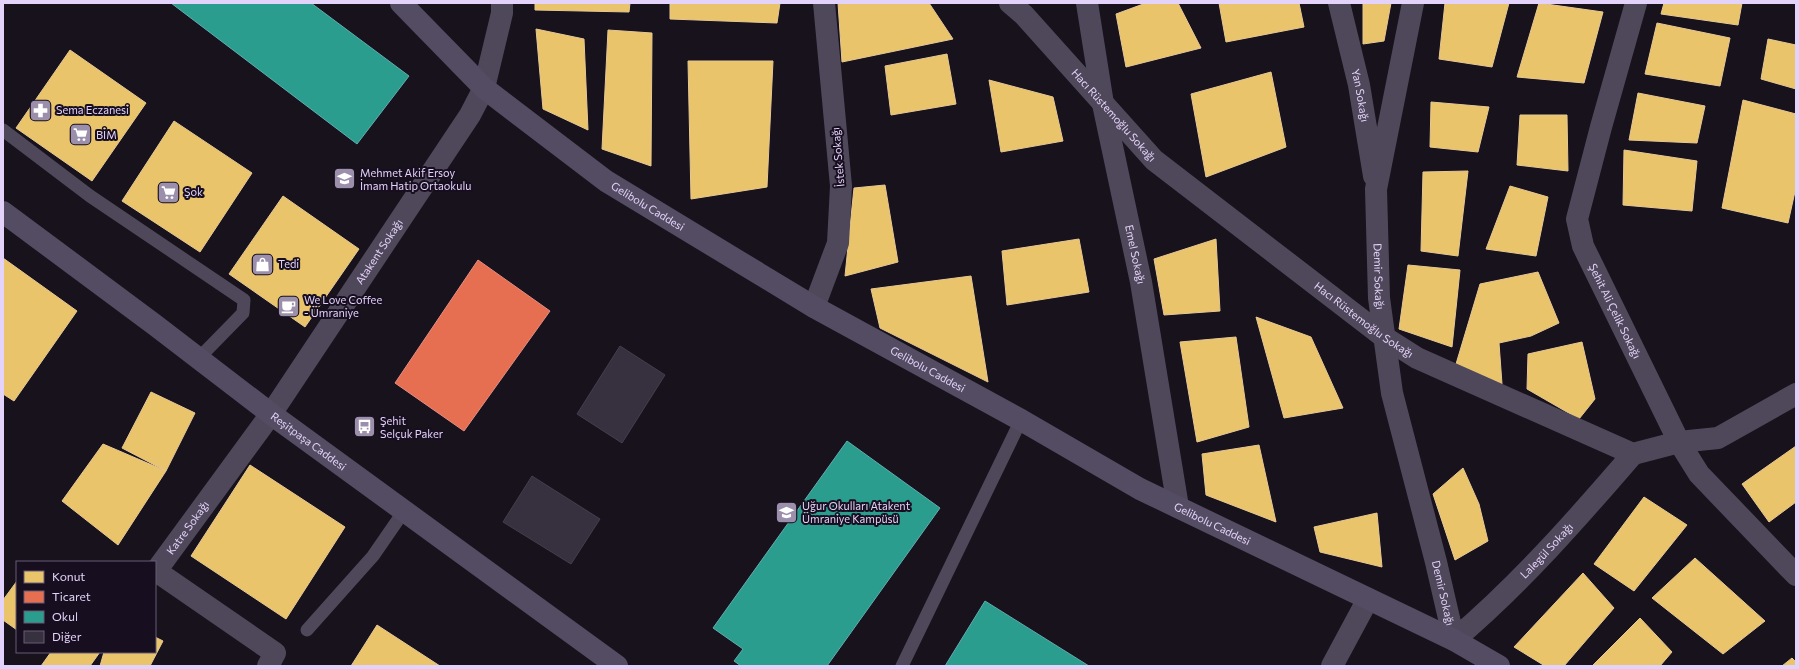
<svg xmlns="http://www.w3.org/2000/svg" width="1799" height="669" font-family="Commissioner,sans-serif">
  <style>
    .homes { fill: #e9c46a; stroke: #e7c895 }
    .shops { fill: #e76f51; stroke: #e68d84 }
    .schools { fill: #2a9d8f; stroke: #62adaf }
    .building { fill: #37303e; stroke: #463e4f }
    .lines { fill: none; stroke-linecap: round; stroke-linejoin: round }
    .lane { stroke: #4f485b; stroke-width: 13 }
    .street { stroke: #4f485b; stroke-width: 22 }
    .secondary { stroke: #534c62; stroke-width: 22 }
    .labels { text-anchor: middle; stroke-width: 4; stroke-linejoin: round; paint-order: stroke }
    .street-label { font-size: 11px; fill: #e3d2fa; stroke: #170f1f }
    .poi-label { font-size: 11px; fill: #e3d2fa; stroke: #170f1f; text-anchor: start }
  </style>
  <rect width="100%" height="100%" fill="#17121c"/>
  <path class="homes" d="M535,3H630L629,12L535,10Z
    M670,3H780L777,23L670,19Z
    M838,3H929L953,39L842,62Z
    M1146,3H1178L1201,48L1126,67L1116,14Z
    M1219,3H1299L1304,27L1226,42Z
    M1363,3H1391L1384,41L1363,44Z
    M1445,3H1509L1492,67L1439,59Z
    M1539,3L1603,12L1584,83L1517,77Z
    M1664,3H1742L1738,25L1661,14Z
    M1657,23L1730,38L1720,86L1645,74Z
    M536,29L584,39L588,130L543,109Z
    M608,30L652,33L651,166L602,149Z
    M1768,39L1796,45V89L1761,79Z
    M70,50L146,103L92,181L16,128Z
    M947,54L956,104L891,115L885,66Z
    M688,61H773L767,187L691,199Z
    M1271,72L1286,147L1206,177L1191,94Z
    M989,80L1053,97L1063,141L1001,152Z
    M1638,93L1705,106L1697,143L1629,140Z
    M1743,100L1796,114V187L1788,223L1722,208Z
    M1431,102L1489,107L1478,152L1430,147Z
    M1520,115H1567L1568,171L1517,165Z
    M174,121L252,173L200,252L122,201Z
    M1624,150L1697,161L1692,211L1623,205Z
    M1468,171L1458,256L1421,251L1423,172Z
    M885,185L898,262L845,276L854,188Z
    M1510,186L1548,197L1536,256L1486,249Z
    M283,196L359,249L305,327L229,274Z
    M1079,239L1089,292L1007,305L1002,251Z
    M1216,239L1220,311L1164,315L1154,259Z
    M3,258L77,311L14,401L3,394Z
    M1408,265L1460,270L1452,347L1399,329Z
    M1538,272L1559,323L1531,336L1499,343L1502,384L1456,364L1480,284Z
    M971,276L988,382L880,328L871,289Z
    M1256,317L1311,337L1343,408L1284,418Z
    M1236,337L1249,427L1197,442L1180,342Z
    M1582,342L1595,399L1579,419L1527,389L1528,354Z
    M151,392L195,413L166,471L122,448Z
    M103,444L166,471L118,545L62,501Z
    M1259,445L1276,522L1206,495L1202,454Z
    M1796,446V502L1769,522L1742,484Z
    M250,465L345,527L286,619L191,556Z
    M1463,468L1479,504L1488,541L1455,560L1433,494Z
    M1644,497L1687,525L1634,591L1594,564Z
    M1377,513L1382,567L1320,552L1314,527Z
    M1695,558L1765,621L1723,654L1652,598Z
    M1583,573L1614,608L1564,666H1545L1514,647Z
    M17,581V630L3,620V600Z
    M1640,618L1672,652L1660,666H1592Z
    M377,625L440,666H351Z
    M155,637L163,641L150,666H100L104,652H155Z
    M51,652H100L90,666H41Z
    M1792,658L1796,662V666H1782Z"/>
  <path class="shops" d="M478,260L550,311L464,431L395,383Z"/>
  <path class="schools" d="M171,3H311L409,76L357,144Z
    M847,441L940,508L827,666H741L734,661L743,649L713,628Z
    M985,601L1089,666H945Z"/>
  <path class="building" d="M620,346L665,375L622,443L577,414Z
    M532,476L600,519L571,564L503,522Z"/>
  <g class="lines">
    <path class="lane" d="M3,130L90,196L244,300L243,313L199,358
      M307,630L373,556L404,511
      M902,666L1021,420"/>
    <g class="street">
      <path id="s1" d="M1010,3L1024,15L1154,160L1384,337L1417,358L1633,454L1679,442L1718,438L1796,394"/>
      <path id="s2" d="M1087,3L1103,104L1141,282L1178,507"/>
      <path id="s3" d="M1339,3L1359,85L1374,176"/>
      <path id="s4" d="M1413,3L1376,189L1379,298L1392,393L1436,562L1454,640C1520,584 1577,519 1633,454"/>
      <path id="s5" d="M1636,3L1601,127L1577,219L1583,246L1679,442L1699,474L1796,575"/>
      <path d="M814,307L838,243L841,186L824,3"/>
      <path id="s6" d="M268,666L275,653L156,571L271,414L470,115L484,88L502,13V3"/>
      <path d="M1332,666L1368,599"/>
    </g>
    <g class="secondary">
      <path id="s7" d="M401,3L484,88L606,181L814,307L1021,420L1140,489L1454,640L1499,666"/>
      <path id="s8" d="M3,212L155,325L271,414L617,666"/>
    </g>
  </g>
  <defs>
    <symbol id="pharmacy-square" viewBox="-11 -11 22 22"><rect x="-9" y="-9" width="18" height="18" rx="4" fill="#9c8fac" stroke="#170f1f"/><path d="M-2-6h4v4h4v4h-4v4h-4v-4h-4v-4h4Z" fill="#fff"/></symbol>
    <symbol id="supermarket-square" viewBox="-11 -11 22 22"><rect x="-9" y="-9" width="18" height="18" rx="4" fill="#9c8fac" stroke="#170f1f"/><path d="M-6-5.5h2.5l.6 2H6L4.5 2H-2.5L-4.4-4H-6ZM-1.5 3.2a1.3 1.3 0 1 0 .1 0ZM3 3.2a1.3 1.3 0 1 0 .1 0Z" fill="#fff"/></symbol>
    <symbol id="school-square" viewBox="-11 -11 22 22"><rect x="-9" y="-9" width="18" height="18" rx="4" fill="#9c8fac" stroke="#170f1f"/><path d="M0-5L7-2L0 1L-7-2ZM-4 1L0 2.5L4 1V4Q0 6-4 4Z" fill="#fff"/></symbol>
    <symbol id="shop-square" viewBox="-11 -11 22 22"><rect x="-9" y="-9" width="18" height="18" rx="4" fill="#9c8fac" stroke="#170f1f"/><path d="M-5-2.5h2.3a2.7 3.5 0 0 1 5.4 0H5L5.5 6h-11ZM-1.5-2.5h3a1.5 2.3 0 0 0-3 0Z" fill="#fff"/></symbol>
    <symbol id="cafe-square" viewBox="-11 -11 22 22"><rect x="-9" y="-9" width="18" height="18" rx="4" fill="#9c8fac" stroke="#170f1f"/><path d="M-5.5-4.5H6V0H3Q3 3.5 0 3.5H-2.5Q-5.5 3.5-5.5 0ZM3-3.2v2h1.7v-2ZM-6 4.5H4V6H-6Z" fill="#fff"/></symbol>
    <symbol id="bus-square" viewBox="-11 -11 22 22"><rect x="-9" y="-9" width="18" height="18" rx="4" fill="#9c8fac" stroke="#170f1f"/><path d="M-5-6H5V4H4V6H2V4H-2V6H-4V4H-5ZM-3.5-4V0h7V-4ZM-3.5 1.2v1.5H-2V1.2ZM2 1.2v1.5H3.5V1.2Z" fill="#fff"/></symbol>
  </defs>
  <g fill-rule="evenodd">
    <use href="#pharmacy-square" x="28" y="98" width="25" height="25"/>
    <use href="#supermarket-square" x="68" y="122" width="25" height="25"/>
    <use href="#school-square" x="332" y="166" width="25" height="25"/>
    <use href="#supermarket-square" x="156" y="180" width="25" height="25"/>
    <use href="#shop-square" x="250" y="252" width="25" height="25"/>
    <use href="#cafe-square" x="276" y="294" width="25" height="25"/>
    <use href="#bus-square" x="352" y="414" width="25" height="25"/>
    <use href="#school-square" x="774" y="500" width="25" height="25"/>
  </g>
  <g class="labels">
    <g class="street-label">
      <text dy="4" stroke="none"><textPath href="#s3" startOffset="95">Yan Sokağı</textPath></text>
      <text dy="4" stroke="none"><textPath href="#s1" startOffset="153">Hacı Rüstemoğlu Sokağı</textPath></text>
      <text transform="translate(838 157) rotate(-95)" y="4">İstek Sokağı</text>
      <text dy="4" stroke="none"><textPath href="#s7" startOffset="321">Gelibolu Caddesi</textPath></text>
      <text dy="4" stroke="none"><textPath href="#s6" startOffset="549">Atakent Sokağı</textPath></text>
      <text dy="4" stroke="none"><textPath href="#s2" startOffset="256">Emel Sokağı</textPath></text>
      <text dy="4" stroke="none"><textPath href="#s4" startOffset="277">Demir Sokağı</textPath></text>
      <text dy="4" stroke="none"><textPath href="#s5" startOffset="324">Şehit Ali Çelik Sokağı</textPath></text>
      <text dy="4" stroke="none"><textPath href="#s1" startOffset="477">Hacı Rüstemoğlu Sokağı</textPath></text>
      <text dy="4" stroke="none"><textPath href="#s7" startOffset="645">Gelibolu Caddesi</textPath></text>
      <text dy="4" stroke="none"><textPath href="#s8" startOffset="382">Reşitpaşa Caddesi</textPath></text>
      <text dy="4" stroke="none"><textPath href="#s7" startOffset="969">Gelibolu Caddesi</textPath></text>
      <text dy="4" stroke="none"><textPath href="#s6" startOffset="213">Katre Sokağı</textPath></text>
      <text dy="4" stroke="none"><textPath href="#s4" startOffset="778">Lalegül Sokağı</textPath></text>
      <text dy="4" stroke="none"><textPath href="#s4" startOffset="601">Demir Sokağı</textPath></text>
    </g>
    <g class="poi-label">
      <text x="56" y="114">Sema Eczanesi</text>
      <text x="96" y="139">BİM</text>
      <text x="360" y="177">Mehmet Akif Ersoy<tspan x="360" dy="13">İmam Hatip Ortaokulu</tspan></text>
      <text x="184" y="196">Şok</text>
      <text x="278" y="268">Tedi</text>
      <text x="304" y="304">We Love Coffee<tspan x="304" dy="13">- Ümraniye</tspan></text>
      <text x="380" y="425">Şehit<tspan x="380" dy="13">Selçuk Paker</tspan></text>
      <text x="802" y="510">Uğur Okulları Atakent<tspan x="802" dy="13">Ümraniye Kampüsü</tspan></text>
    </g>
  </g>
  <rect width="1799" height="669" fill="none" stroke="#e3d2fa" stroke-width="8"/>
  <rect x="16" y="561" width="140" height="92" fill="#170f1f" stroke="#695d77"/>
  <rect x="24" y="571" width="20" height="12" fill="#e9c46a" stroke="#695d77"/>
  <text x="52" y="581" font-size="12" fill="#e3d2fa">Konut</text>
  <rect x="24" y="591" width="20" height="12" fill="#e76f51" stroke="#695d77"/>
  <text x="52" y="601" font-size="12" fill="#e3d2fa">Ticaret</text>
  <rect x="24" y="611" width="20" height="12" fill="#2a9d8f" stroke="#695d77"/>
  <text x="52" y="621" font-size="12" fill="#e3d2fa">Okul</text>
  <rect x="24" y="631" width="20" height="12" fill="#37303e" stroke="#695d77"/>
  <text x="52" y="641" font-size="12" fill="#e3d2fa">Diğer</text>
</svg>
